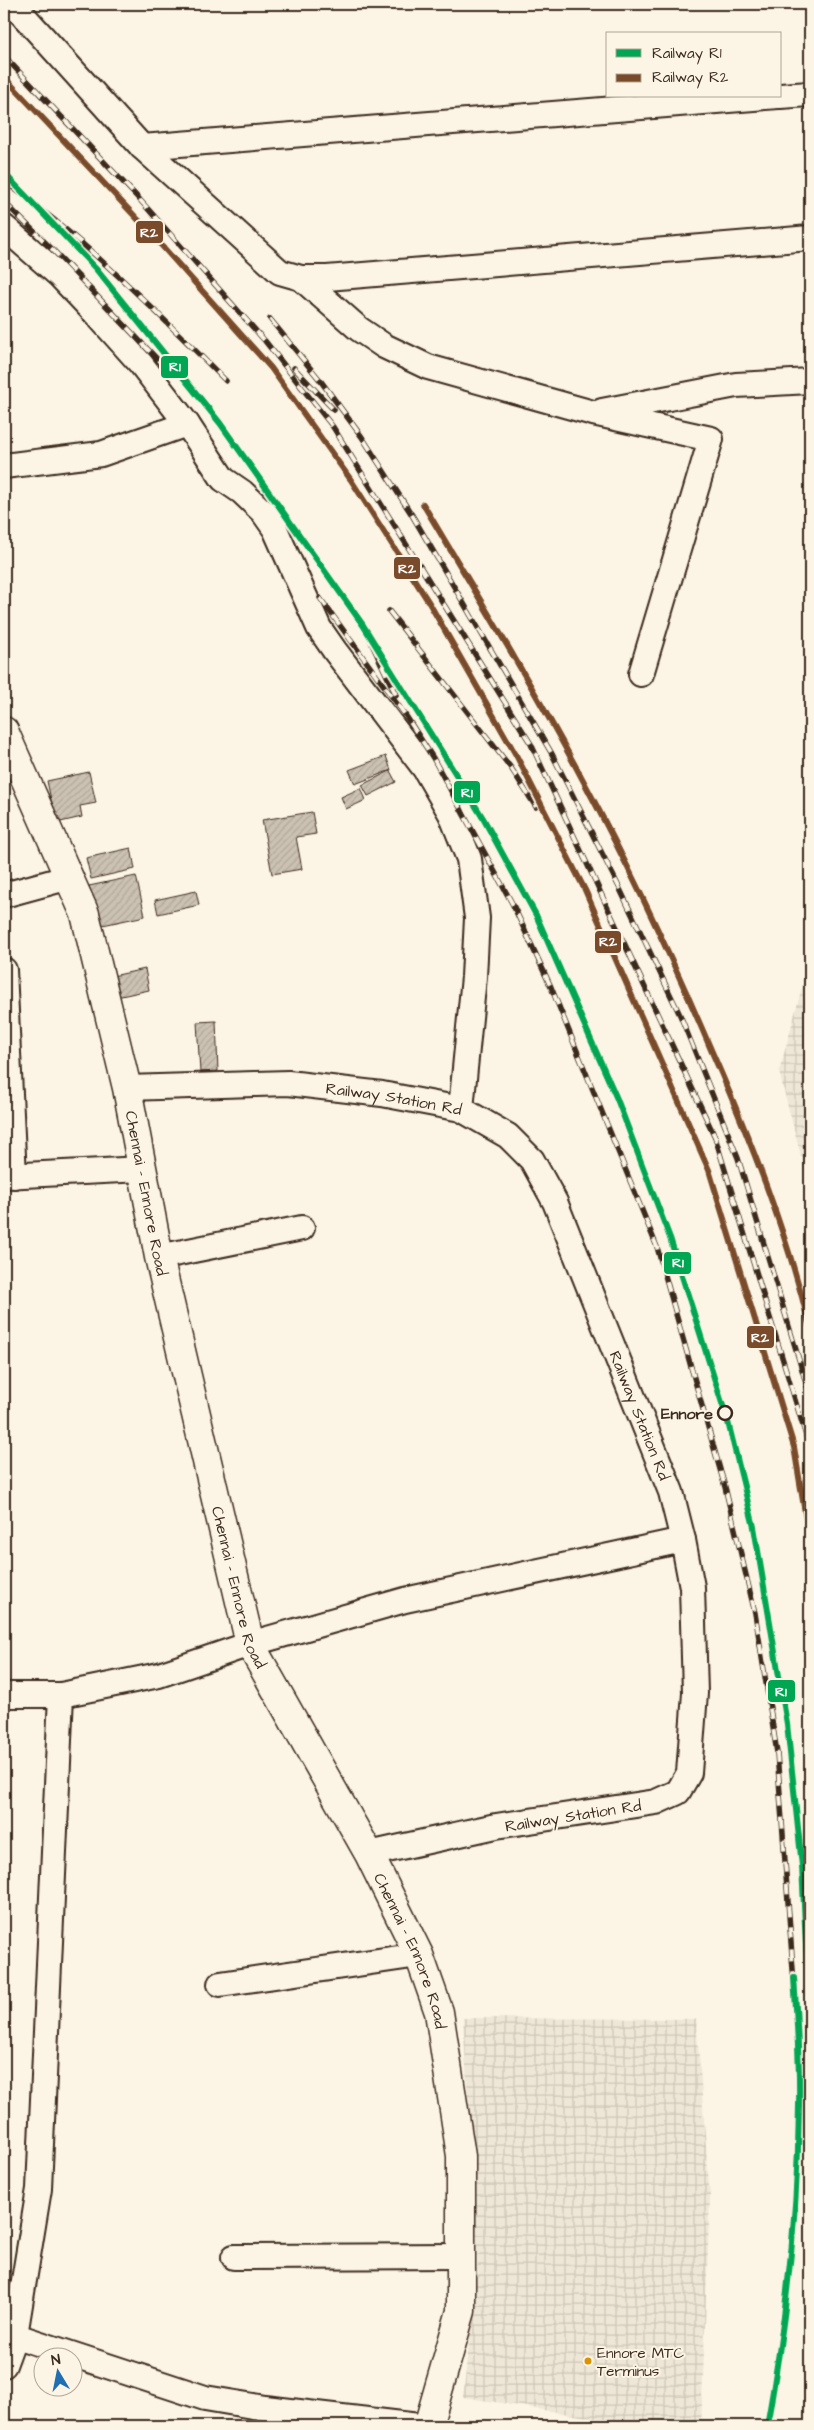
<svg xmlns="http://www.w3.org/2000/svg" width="814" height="2430" font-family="'Architects Daughter',sans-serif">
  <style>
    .industrial { fill: url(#industrial-grid) }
    .building { fill: url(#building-hatch); stroke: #3b2a1e }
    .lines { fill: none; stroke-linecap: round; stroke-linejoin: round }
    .minor-casing { stroke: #3b2a1e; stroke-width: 28 }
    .primary-casing { stroke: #3b2a1e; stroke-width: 31 }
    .minor { stroke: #fcf5e5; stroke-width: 24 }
    .primary { stroke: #fcf5e5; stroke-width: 28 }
    .rail-casing { stroke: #3b2a1e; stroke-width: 5.5 }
    .rail { stroke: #fcf5e5; stroke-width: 4; stroke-dasharray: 11; stroke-linecap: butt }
    .rail-1-casing { stroke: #fcf5e5; stroke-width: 10 }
    .rail-2-casing { stroke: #fcf5e5; stroke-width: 10 }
    .rail-1 { stroke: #00a651; stroke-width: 6 }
    .rail-2 { stroke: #7a4b2a; stroke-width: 6 }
    .stop-dot { fill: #fcf5e5; stroke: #3b2a1e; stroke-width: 2.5 }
    .bus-dot { fill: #db9304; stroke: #fcf5e5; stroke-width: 2 }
    .labels { text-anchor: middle; stroke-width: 4; stroke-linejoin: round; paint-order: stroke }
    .bus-label { font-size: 15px; fill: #3b2a1e; stroke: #fcf5e5; text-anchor: start }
    .street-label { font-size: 16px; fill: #3b2a1e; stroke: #fcf5e5 }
    .stop-label { font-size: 16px; font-weight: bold; fill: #3b2a1e; stroke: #fcf5e5; text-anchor: end }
    .line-badge { stroke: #fcf5e5; stroke-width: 2 }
    .badge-label { font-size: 14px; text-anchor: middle; font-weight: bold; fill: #fff }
  </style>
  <defs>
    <pattern id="industrial-grid" width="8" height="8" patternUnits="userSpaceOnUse" patternTransform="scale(1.25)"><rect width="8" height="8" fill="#eee6d6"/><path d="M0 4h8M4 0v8" fill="none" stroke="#cdc5b7"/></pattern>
    <pattern id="building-hatch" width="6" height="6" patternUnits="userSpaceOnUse" patternTransform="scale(1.25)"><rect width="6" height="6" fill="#ccc2b3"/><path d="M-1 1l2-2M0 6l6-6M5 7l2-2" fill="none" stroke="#b0a79a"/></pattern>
  </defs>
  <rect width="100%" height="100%" fill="#fcf5e5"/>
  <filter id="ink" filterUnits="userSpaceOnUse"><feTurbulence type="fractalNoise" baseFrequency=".02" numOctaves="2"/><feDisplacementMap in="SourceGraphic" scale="10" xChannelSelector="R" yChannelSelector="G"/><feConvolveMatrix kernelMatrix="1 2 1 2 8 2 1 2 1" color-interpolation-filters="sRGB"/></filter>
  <g filter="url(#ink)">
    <path class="industrial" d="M810,958V1190L779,1072Z
      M463,2018L696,2019L710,2197L701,2426H642L463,2397L478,2262Z"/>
    <path class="building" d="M386,756L391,770L355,784L349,770Z
      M390,771L396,782L368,796L362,785Z
      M89,772L96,803L80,806L82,817L56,823L47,781Z
      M361,788L366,800L346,809L341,797Z
      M312,812L316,834L296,837L302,869L272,874L262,820Z
      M131,848L135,869L91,879L86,858Z
      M136,876L145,916L98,926L89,886Z
      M196,891L199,905L158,914L155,900Z
      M145,969L149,990L112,998L108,977Z
      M216,1021L218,1071L200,1072L197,1022Z"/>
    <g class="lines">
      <defs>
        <g id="minor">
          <path d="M13,4L142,147L280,272L301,278H327L810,238"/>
          <path d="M780,96L810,94"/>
          <path d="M142,147L778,96"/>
          <path d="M4,227L60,276L98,316L141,364L187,424L223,479L242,492L263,512L275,529L319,628L335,651L425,769L451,814L469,859L477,918L474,977L461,1109"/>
          <path d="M301,278L359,329L384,346L428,367L593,413L711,439L641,674"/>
          <path d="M602,411L736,385L810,381"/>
          <path d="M4,466L101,454L187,424"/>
          <path d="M4,895L70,877"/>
          <path d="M4,970L14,1176"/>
          <path id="s1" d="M127,1088L288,1083L382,1094L461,1109L508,1136L532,1160L555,1202L671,1492L683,1540L692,1587L695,1693L689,1773L678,1792L656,1802L496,1826L369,1854"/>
          <path d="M4,1176L142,1169"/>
          <path d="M159,1257L302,1228"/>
          <path d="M4,1695H61L159,1675L250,1644L405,1600L683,1540"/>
          <path d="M220,1984L419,1955"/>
          <path d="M234,2257L461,2256"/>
          <path d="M4,2332L205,2398L265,2408L419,2426"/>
          <path d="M4,2365L15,2335L39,2189L61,1695"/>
        </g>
        <g id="primary">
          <path id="s2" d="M4,731L85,914L127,1088L159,1257L250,1644L369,1854L419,1955L439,2012L461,2156V2311L428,2426"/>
        </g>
      </defs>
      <use href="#minor" class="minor-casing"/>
      <use href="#primary" class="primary-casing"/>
      <use href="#minor" class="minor"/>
      <use href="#primary" class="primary"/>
      <defs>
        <path id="rail" d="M4,56L140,200L265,341L333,427L531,744L715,1137L810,1449
          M4,77L146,228L271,368L351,480L428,601L516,755L585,890L709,1170L794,1447L810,1543
          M4,181C85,240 155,310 226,381
          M4,202L53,250L156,358
          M270,319L320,380L362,437L412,515L552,754L619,887L680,1015L738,1158L810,1396
          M294,368L334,410
          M423,504C478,596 534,688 584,782C631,870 673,960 712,1052C751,1141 787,1233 810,1328
          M320,598L406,716L433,758L513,905L551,987L657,1247L725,1487L755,1613L777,1753L798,2037L799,2106L796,2198L787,2303L767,2426
          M389,611L511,768L536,807
          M363,625L396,695"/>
      </defs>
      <use href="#rail" class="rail-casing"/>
      <use href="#rail" class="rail"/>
      <defs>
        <path id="rail-1" d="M4,173L96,269L220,423L363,625L483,818L536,915L617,1099L670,1238L728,1422L754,1527L787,1724L802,1866L810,2023
          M767,2426C786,2320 798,2214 799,2106C800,2063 797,2020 794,1978"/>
        <path id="rail-2" d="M4,77L146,228L271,368L351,480L428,601L516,755L585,890L709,1170L794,1447L810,1543
          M423,504C478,596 534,688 584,782C631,870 673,960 712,1052C751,1141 787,1233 810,1328"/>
      </defs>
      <use href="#rail-1" class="rail-1-casing"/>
      <use href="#rail-2" class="rail-2-casing"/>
      <use href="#rail-1" class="rail-1"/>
      <use href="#rail-2" class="rail-2"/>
    </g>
  </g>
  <circle class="stop-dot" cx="725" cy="1413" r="7"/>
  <circle class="bus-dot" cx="588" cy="2361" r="4.5"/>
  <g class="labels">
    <g class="bus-label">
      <text x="597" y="2358">Ennore MTC<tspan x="597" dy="18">Terminus</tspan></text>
    </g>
    <g class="street-label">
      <text dy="6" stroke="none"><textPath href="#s1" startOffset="268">Railway Station Rd</textPath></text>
      <text dy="6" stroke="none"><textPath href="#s2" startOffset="486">Chennai - Ennore Road</textPath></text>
      <text dy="6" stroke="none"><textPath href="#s1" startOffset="702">Railway Station Rd</textPath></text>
      <text dy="6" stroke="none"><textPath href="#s2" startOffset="891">Chennai - Ennore Road</textPath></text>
      <text transform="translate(573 1815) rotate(-9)" y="6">Railway Station Rd</text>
      <text dy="6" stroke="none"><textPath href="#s2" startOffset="1296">Chennai - Ennore Road</textPath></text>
    </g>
    <g class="stop-label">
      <text x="713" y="1419">Ennore</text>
    </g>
  </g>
  <g class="line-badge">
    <rect x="135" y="220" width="29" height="24" rx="5" fill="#7a4b2a"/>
    <rect x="160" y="355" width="29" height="24" rx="5" fill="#00a651"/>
    <rect x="393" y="556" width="28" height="24" rx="5" fill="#7a4b2a"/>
    <rect x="453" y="780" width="28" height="24" rx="5" fill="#00a651"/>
    <rect x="594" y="930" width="28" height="24" rx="5" fill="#7a4b2a"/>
    <rect x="663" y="1251" width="29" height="24" rx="5" fill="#00a651"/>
    <rect x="746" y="1325" width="29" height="24" rx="5" fill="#7a4b2a"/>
    <rect x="767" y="1679" width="29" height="24" rx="5" fill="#00a651"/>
  </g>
  <g class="badge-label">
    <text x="149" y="237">R2</text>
    <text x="175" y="371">R1</text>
    <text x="407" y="573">R2</text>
    <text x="467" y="797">R1</text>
    <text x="608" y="946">R2</text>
    <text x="678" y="1267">R1</text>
    <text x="760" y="1342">R2</text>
    <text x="781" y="1696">R1</text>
  </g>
  <rect width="814" height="2430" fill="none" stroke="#fcf5e5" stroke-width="20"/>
  <rect x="10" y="10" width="794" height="2410" fill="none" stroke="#3b2a1e" stroke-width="2" filter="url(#ink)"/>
  <rect x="606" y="32" width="175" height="65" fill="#fcf5e5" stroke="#afa495"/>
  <rect x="616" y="49" width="25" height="8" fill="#00a651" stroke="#afa495"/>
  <text x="652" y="58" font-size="15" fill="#3b2a1e">Railway R1</text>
  <rect x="616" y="74" width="25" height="8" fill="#7a4b2a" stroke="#afa495"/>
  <text x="652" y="82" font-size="15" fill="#3b2a1e">Railway R2</text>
  <g transform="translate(58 2372) rotate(350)"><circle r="24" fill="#fcf5e5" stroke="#afa495"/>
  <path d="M0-4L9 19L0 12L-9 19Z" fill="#1f6fb2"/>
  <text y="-8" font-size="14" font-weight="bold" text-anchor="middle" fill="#3b2a1e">N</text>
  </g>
</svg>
